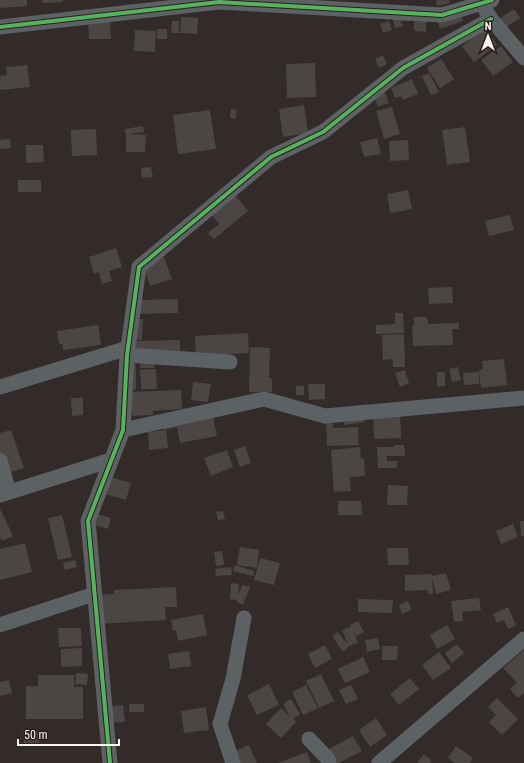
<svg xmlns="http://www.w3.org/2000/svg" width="524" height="763" font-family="'Roboto Condensed',sans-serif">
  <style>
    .building { fill: #4b4544 }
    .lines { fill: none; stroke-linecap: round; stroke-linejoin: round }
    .minor { stroke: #5c6164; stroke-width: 15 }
    .cycleway-casing { stroke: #2b1f1c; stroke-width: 6 }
    .cycleway { stroke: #56b35d; stroke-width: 4 }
  </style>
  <rect width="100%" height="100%" fill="#322b2a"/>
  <path class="building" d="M0,0H27V6L0,8Z
    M42,0H63V2L42,3Z
    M436,0H449L450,3L437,6Z
    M458,7L463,21L440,29L435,15Z
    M514,9L520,18L505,28L499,19Z
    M414,13L426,14V32L414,31Z
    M401,15H410V21H401L403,26L395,28L393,20L401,18V21Z
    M110,16L111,39H89L88,17Z
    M181,17L198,18L197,34L180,33Z
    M172,21H179V33H171Z
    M389,21L392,30L383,33L380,24Z
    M485,28L497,45L474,62L462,46Z
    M157,29H167V39H157Z
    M135,30L156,31L155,52L134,51Z
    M501,46L513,62L493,76L481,60Z
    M383,55L387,64L379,68L375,59Z
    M441,59L454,79L440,88L427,68Z
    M315,63L316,97L287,98L286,64Z
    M27,65L30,87L0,90V76L7,75L6,67Z
    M429,73L439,92L431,95L422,76Z
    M412,79L418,94L403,100L401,96L395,98L391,88Z
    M384,90L389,103L378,107L373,93Z
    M304,105L308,133L283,137L279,109Z
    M392,107L400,134L384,139L376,111Z
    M231,109L237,110L235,119L230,118Z
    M210,110L216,149L178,154L173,115Z
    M143,126L144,132L130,134L146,135L145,152H126V135L125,129Z
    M465,127L470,162L447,165L442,130Z
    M96,129L97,155L72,156L71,130Z
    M377,138L381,154L364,157L360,142Z
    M10,139L11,148L0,149V140Z
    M408,140L409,160L390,161L389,141Z
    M26,145H43L44,162L26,163Z
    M151,167L153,177L142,178L141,168Z
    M18,180H41V192H18Z
    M408,190L412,209L390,213L387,194Z
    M234,194L248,211L214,239L208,233L219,224L210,213Z
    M510,215L514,230L489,236L485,221Z
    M116,248L122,267L109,271L112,281L102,284L99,272L94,274L89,257Z
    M164,257L172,279L150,286L143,264Z
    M452,287L453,303L429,304L428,288Z
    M178,299V313L140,314L139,300Z
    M395,313H403L404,333L376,334V325L395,324Z
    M414,317H427L428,324L459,323V329H452L453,345L413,346L412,325H414Z
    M131,319H143L142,340L130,339Z
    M98,325L101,345L63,350V344H59L57,331Z
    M248,333L249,353L196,356L195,336Z
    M404,334L405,367H393V359L383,360L382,335Z
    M180,340V355L134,356L133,341Z
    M250,347L270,348L269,378H272V392H249Z
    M504,359L507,385L481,388L479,370L483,369L482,361Z
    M141,361H154V368H140Z
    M129,364H136V390H128Z
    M458,367L461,380L452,382L449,369Z
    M156,369L157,389H141L140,370Z
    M405,370L409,383L400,387L395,373Z
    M437,372H445V386H437Z
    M479,372V384L464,385L463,373Z
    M193,382L211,384L208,402L191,400Z
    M308,384H325V399L309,400Z
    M296,386H304V395H296Z
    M181,390L182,409L153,411V415L132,416L131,392Z
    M71,398H83V415L72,416Z
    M400,411L401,438L374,439L373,412Z
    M364,414L365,422L344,425L343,417Z
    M213,416L217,436L180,443L177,427L164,430L162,421Z
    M326,417H333V428L358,427L359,445L327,446Z
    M11,430L24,468L5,474L0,459V433Z
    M166,430L168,448L149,450L148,432Z
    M394,445H404L405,456H387V461H397V468H378L377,447H394Z
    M245,446L251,463L240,467L234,450Z
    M360,447L361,459L364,458L365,476L350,477L351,491L334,492L331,450Z
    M227,450L233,467L211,476L204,458Z
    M103,475L131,483L126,500L99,492Z
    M388,485L408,486L407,505H387Z
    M338,501H361L362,515H338Z
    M0,508L13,536L2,541L0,537Z
    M223,511L225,519L218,520L216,512Z
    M92,512L111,518L108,529L89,523Z
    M62,515L72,557L58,560L48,518Z
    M520,521H524V536H521Z
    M513,524L518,537L501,544L496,531Z
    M25,543L32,572L0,580V549Z
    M240,547L259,550L257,568L237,565Z
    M387,548H408L409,565H388Z
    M222,551L224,565L216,566L214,552Z
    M260,558L280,563L274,585L254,580Z
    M75,560L77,567L65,570L63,563Z
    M235,565L254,571L253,576L233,571Z
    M231,567L232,575L216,576L215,569Z
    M446,573L451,590L436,594L432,578L433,594H428L427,590L405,591V575L432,574V576Z
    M231,583L239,584L238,595L242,585L250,587L243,605L236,602L237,600L230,599Z
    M176,587L177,607H165L166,620L97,624L96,595L114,594V590Z
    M479,598L481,610L462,612L463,621L454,622L451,601Z
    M358,599L393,600L392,613L358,612Z
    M408,601L412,610L402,614L399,605Z
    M508,607L516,625L508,629L504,620L497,623L493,614Z
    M203,614L207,635L178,641L176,630L173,631L171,620Z
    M358,621L364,632L356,636L353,630L358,643L349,646L343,652L332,636L338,632L348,645L342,630L351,627L350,625Z
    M447,625L455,639L437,649L430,635Z
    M58,628H81L82,646L59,647Z
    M378,638L380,649L367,652L365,640Z
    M457,644L464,653L452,663L445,653Z
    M325,645L332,659L315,668L308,654Z
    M382,646H398L397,660H382Z
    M82,648V666L61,667V649Z
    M524,650V693L518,698L510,689L517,683L503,668Z
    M189,651L191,666L170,669L168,654Z
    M439,652L451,668L433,680L422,665Z
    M363,657L370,672L345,683L338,669Z
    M76,673L88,674L87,685L75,684Z
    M321,674L334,701L319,708L306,681Z
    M38,675H74V688L75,687H83V719H26V686H38Z
    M410,678L419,689L399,705L390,694Z
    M9,680L12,693L0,696V682Z
    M269,684L279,705L257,715L247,695Z
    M306,685L318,708L303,715L292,692Z
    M351,685L358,699L346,704L339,690Z
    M497,698L518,719L502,735L489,722L496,715L488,707Z
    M291,699L300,714L293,719L296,722L281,738L266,724L281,708L290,717L283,704Z
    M129,704H144V712H129Z
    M123,705L125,722L106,723L104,707Z
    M206,707L209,730L184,733L181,711Z
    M376,718L387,735L370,747L359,730Z
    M23,731H39V743H24Z
    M353,736L362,751L339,763H334L327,750Z
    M249,745L257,763H230L226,755Z
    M456,746L473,758L470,763H455L448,758Z
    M307,752L311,763H278Z
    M424,754L432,761L430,763H417Z"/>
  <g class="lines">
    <path class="minor" d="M486,11L491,19L524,58
      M0,27L219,2L442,15L492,0
      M127,355L230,362
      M0,387L128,348
      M123,430L264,399L325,416L524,398
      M0,460L9,492
      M0,495L111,460
      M0,625L94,594
      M309,739L328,759L329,763
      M110,763L88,521L123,430L127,355L139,267L271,157L323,132L403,68L491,19
      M233,763L220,724L233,679L244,618
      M379,763L524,639"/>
    <defs>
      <path id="cycleway" d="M0,27L219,2L442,15L492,0
        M110,763L88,521L123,430L127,355L139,267L271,157L323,132L403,68L491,19"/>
    </defs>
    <use href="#cycleway" class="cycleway-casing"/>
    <use href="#cycleway" class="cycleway"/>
  </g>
  <g transform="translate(488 36)" stroke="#2b1f1c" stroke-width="3" paint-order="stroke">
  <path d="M0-3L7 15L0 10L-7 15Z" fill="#fbf3f1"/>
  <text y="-6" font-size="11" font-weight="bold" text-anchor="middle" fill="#fbf3f1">N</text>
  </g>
  <path d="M18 739v6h101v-6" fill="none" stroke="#fbf3f1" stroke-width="2"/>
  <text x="24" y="739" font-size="12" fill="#fbf3f1" stroke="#2b1f1c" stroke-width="3" paint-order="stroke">50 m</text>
</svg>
